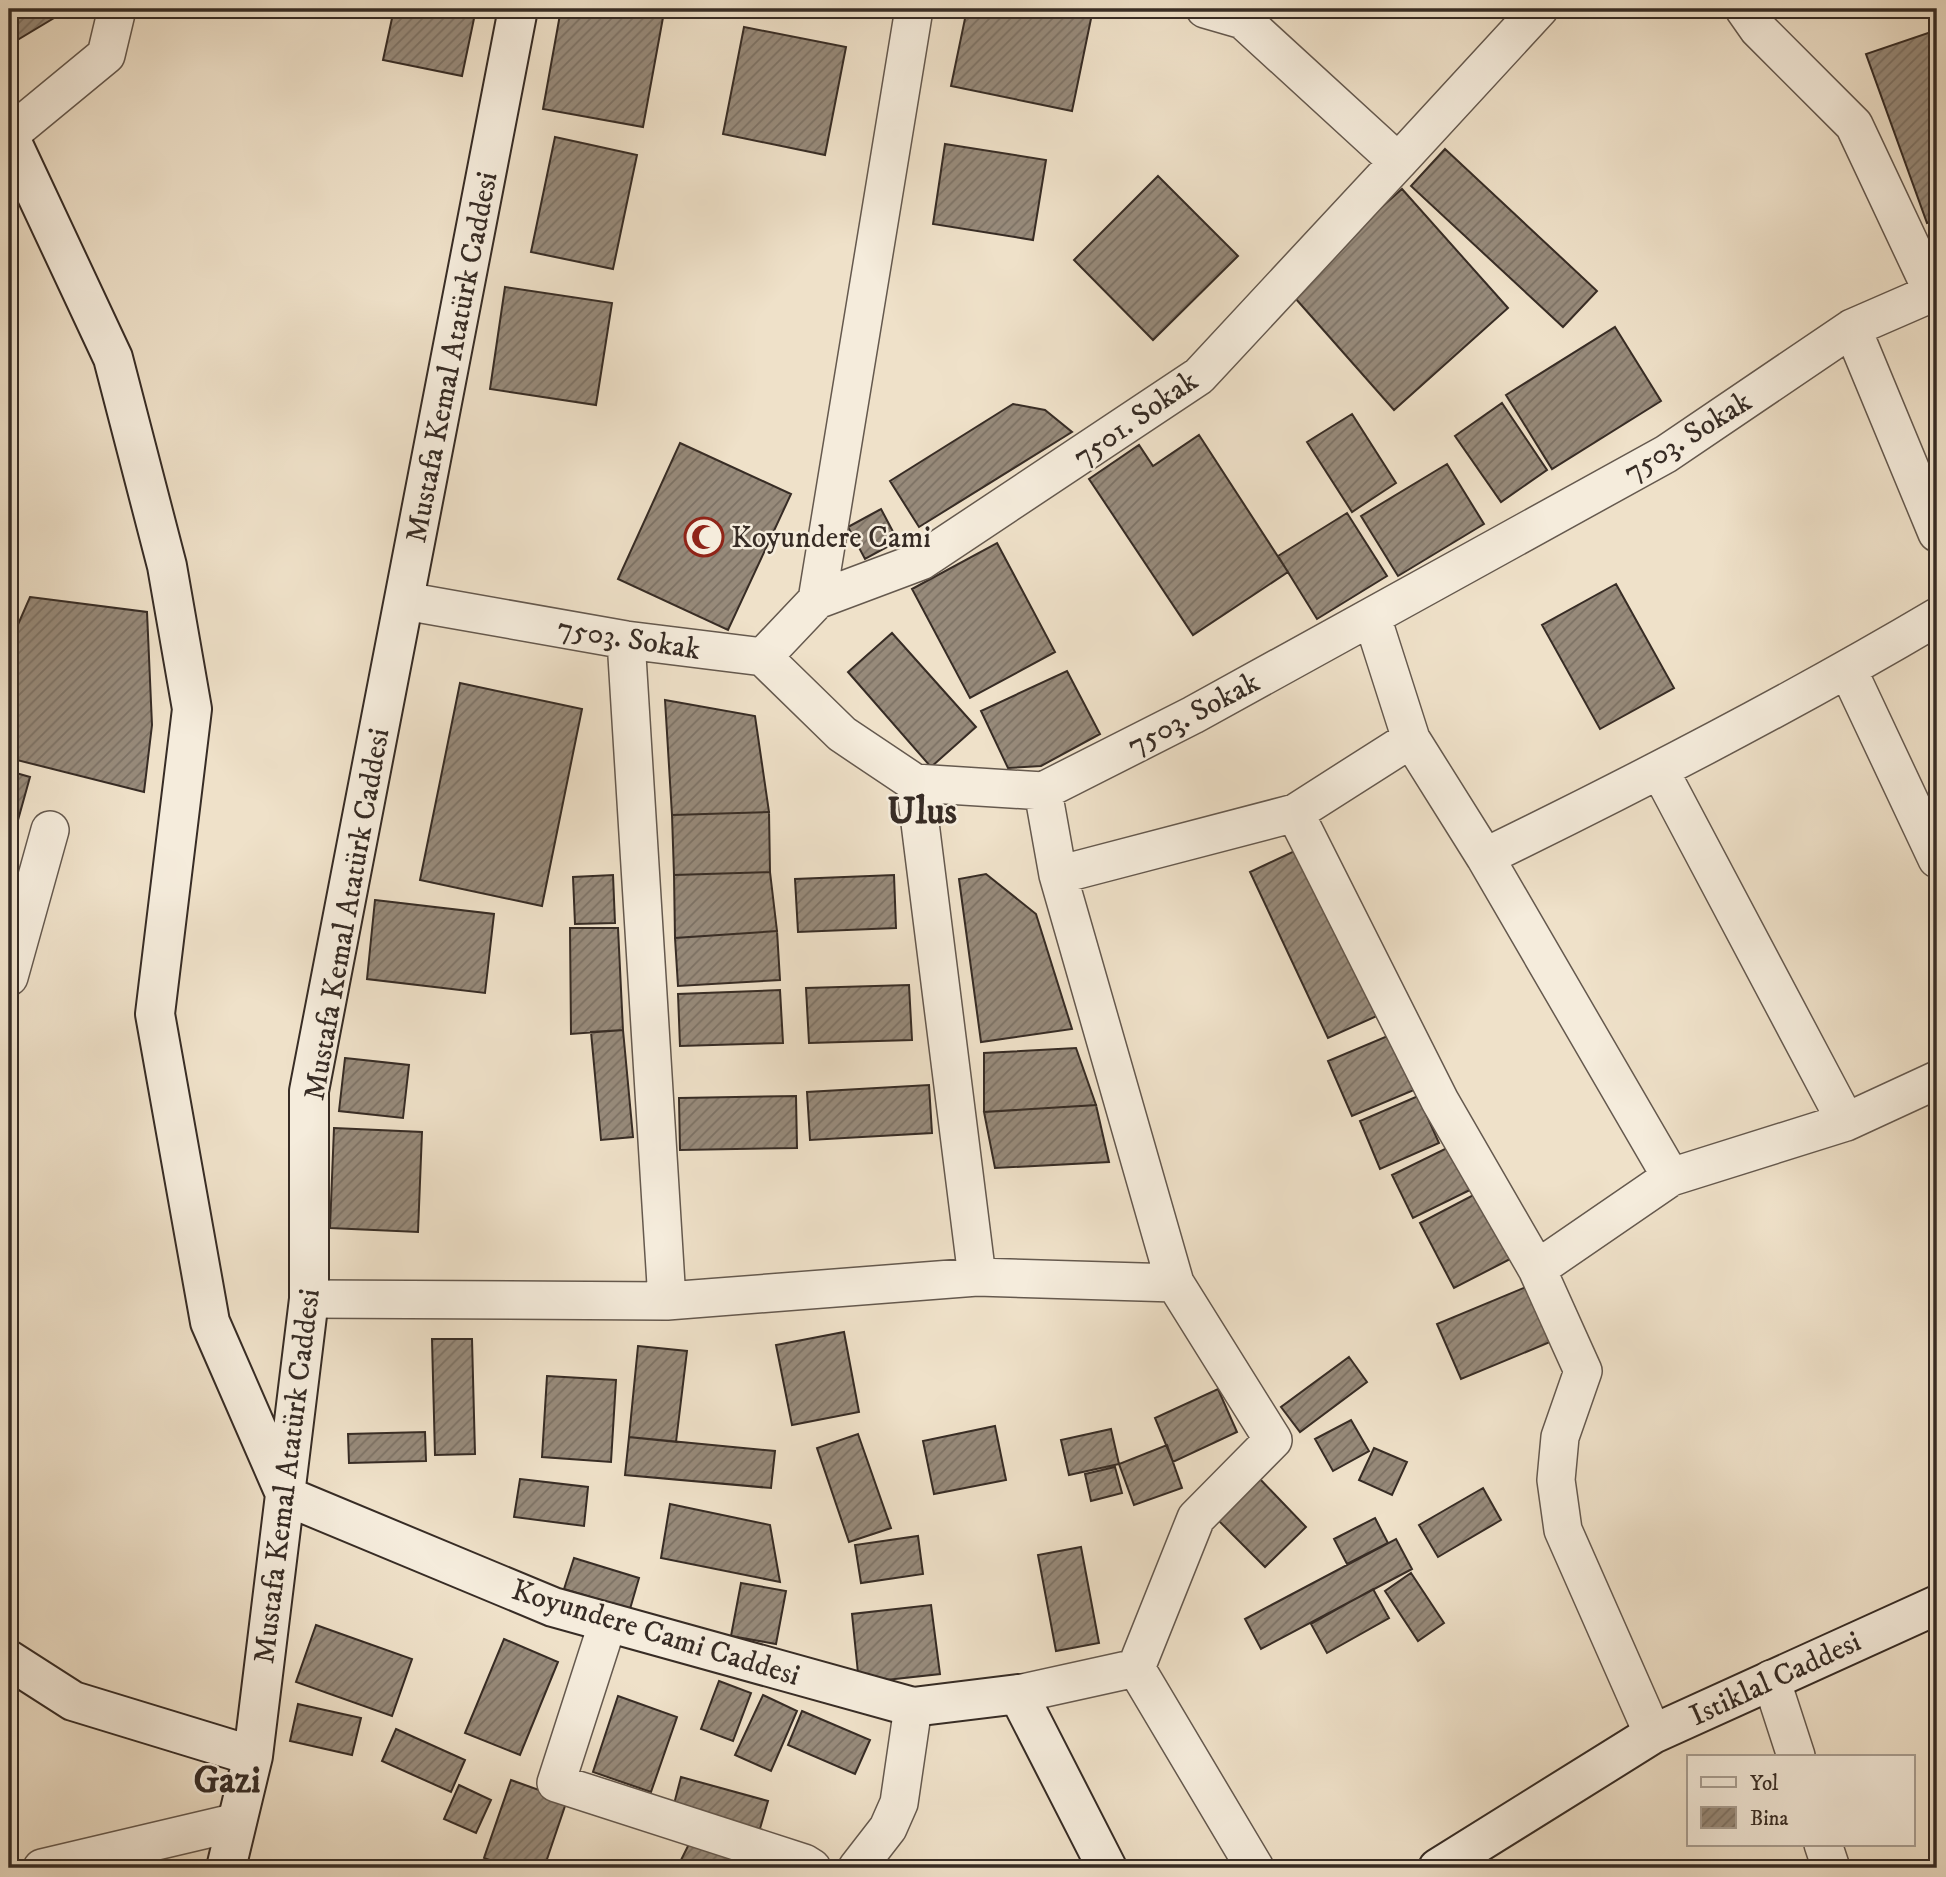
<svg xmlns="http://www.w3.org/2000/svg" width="1946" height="1877" font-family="'IM FELL DW Pica',serif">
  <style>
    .building { fill: url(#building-hatch); stroke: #372c25; stroke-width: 2 }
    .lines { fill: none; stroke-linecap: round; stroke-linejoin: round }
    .street-casing { stroke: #65594e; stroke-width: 40 }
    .secondary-casing { stroke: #372c25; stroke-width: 42 }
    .street { stroke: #f5ecdc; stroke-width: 37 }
    .secondary { stroke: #f5ecdc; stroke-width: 38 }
    .labels { text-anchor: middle; stroke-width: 5; stroke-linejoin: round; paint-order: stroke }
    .street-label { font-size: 30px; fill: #372c25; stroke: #f5ecdc }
    .poi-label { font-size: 30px; fill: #372c25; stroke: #f5ecdc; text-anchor: start }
    .district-label { font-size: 37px; font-weight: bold; fill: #372c25; stroke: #f5ecdc }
  </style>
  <defs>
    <pattern id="building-hatch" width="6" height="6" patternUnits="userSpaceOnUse" patternTransform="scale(1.75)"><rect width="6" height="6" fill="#978a7a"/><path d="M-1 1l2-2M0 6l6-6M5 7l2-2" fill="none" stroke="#7c7164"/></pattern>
  </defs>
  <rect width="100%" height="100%" fill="#efe1c9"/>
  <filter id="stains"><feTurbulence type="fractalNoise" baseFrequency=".00286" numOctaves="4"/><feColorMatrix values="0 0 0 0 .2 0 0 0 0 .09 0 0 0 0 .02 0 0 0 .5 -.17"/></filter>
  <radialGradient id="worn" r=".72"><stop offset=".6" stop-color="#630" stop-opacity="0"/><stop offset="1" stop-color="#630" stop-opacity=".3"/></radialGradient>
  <path class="building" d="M9,9H69L9,45Z
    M394,9H476L462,76L383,60Z
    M561,9H645L664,12L643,127L543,109Z
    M967,9H1093L1072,111L951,86Z
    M744,27L846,47L825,155L723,134Z
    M1931,32L1937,49V220L1927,223L1866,54Z
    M555,137L637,155L613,269L531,252Z
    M945,144L1046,160L1033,240L933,224Z
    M1445,149L1597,291L1563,327L1411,186Z
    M1158,176L1238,256L1153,340L1074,260Z
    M1402,189L1508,308L1394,410L1288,290Z
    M505,287L612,303L596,405L490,389Z
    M1615,327L1661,401L1552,469L1506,395Z
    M1502,403L1547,470L1501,502L1455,436Z
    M1013,404L1045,410L1072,432L919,527L890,481Z
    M1352,414L1396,483L1352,512L1307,442Z
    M1199,435L1288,572L1193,635L1089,479L1139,445L1153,466Z
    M680,443L791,494L728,630L618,579Z
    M1447,464L1484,524L1398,576L1361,516Z
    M881,509L898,541L865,559L848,527Z
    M1347,513L1387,576L1317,619L1278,556Z
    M997,543L1055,652L970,698L912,589Z
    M1616,584L1674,688L1600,729L1542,625Z
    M30,597L147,612L152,725L144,792L9,758V645Z
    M892,633L976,727L931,767L848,672Z
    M1067,671L1100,734L1041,766L1008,768L981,711Z
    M460,683L582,709L542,906L420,880Z
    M665,700L755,716L769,812L672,815Z
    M9,771L30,777L13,838L9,837Z
    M769,812L770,872L674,875L672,815Z
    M9,845L16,847L9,880Z
    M1301,848L1379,1015L1328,1038L1250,872Z
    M770,872L777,931L675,938L674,875Z
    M986,874L1036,914L1072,1029L981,1042L959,879Z
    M613,875L615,923L575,924L573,877Z
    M894,875L896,928L798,932L795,879Z
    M375,900L494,914L485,993L367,979Z
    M570,928H618L623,1030L571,1034Z
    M777,931L780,980L678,986L675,938Z
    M909,985L912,1040L809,1043L806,988Z
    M780,990L783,1043L680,1046L678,994Z
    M623,1030L633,1137L601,1140L591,1032Z
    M1390,1035L1414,1090L1352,1116L1328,1061Z
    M1076,1048L1096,1105L984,1112V1053Z
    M345,1058L409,1065L403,1118L339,1111Z
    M929,1085L932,1133L810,1140L807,1092Z
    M796,1096L797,1148L680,1150L679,1098Z
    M1418,1096L1439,1143L1380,1169L1360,1121Z
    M1096,1105L1109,1162L995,1168L984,1112Z
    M334,1128L422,1132L418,1232L330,1228Z
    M1453,1145L1474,1188L1413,1218L1392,1175Z
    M1481,1191L1516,1256L1454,1288L1420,1223Z
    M1526,1287L1550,1342L1461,1379L1437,1324Z
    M844,1332L859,1412L792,1425L776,1345Z
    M432,1339H472L475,1454L435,1455Z
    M638,1346L687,1351L676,1442L629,1437Z
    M1349,1357L1367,1382L1300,1432L1281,1407Z
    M547,1376L616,1380L611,1462L542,1457Z
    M1218,1389L1237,1432L1173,1462L1155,1418Z
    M1351,1420L1369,1451L1333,1471L1315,1439Z
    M995,1426L1006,1480L934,1494L923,1441Z
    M1111,1429L1119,1464L1069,1475L1061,1440Z
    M425,1432L426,1461L349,1463L348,1434Z
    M858,1434L891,1528L849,1542L817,1448Z
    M629,1437L775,1451L771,1488L625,1475Z
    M1167,1445L1182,1488L1134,1505L1119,1464Z
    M1374,1448L1407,1462L1392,1495L1359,1480Z
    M1115,1467L1122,1493L1091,1501L1085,1474Z
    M1258,1477L1306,1527L1265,1567L1216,1518Z
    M520,1479L588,1487L584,1526L514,1517Z
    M1483,1488L1501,1520L1438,1557L1419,1525Z
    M670,1504L770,1525L780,1582L661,1558Z
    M1375,1518L1388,1543L1347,1564L1334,1539Z
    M918,1536L923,1574L861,1583L855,1545Z
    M1396,1539L1412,1569L1261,1649L1245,1619Z
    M1081,1547L1099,1643L1056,1651L1038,1555Z
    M574,1558L639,1578L630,1609L564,1589Z
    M1411,1573L1444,1623L1418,1641L1385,1591Z
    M741,1583L786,1591L776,1644L731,1636Z
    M1373,1589L1389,1618L1327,1653L1311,1624Z
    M931,1605L940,1674L859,1683L852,1614Z
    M316,1625L412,1659L392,1716L296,1682Z
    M504,1639L558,1662L520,1755L465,1733Z
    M719,1681L751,1693L733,1741L701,1729Z
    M763,1695L797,1711L771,1771L735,1755Z
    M618,1696L677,1717L651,1792L593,1772Z
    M298,1704L361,1718L352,1755L290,1741Z
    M802,1711L870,1740L855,1774L788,1745Z
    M396,1729L465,1760L451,1792L382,1761Z
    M681,1777L768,1801L759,1832L673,1808Z
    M511,1780L567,1800L544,1868H513L484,1858Z
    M459,1785L491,1800L476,1833L444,1819Z
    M692,1838L755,1868H677Z"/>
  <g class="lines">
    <defs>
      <path id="street" d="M1205,9L1243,20L1398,162L1539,9
        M1744,9L1758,29L1854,125L1933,293
        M9,135L106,55L117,9
        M1852,328L1937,533
        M817,600L921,561L1199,376L1398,162
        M405,601L626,640L763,657L842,734L915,783L1043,791L1193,715L1666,454L1852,328L1937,291
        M1372,617L1411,739
        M626,640L667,1301
        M763,657L817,600L914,9
        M1848,670L1937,859
        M1660,771L1846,1122
        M915,783L977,1277
        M1295,813L1440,1101L1537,1269L1583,1371L1560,1437L1556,1480L1563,1530L1653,1734
        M1485,857L1671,1177
        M1058,875L1295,813L1411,739L1485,857C1639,782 1790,704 1937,617
        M9,977L50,830
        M1537,1269L1671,1177L1846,1122L1937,1080
        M309,1299L667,1301L977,1277L1175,1283L1058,875L1043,791
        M608,1622L556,1783L804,1863L812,1868
        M1136,1668L1196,1518L1273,1440L1175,1283
        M1136,1668L1255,1868
        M1771,1679L1796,1756
        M1018,1694L1136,1668
        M1823,1844L1831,1868
        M42,1868L237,1822
        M857,1868L888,1828L899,1803L913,1707"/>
      <path id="secondary" d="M9,136L113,358L167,566L192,709L155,1014L210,1322L286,1496L553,1607L913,1707L1018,1694L1107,1868
        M9,1660L73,1701L253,1756
        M226,1868L253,1756L309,1299V1091L518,9
        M1438,1868L1653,1734L1937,1605"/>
    </defs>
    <use href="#street" class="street-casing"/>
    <use href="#secondary" class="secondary-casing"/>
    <use href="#street" class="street"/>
    <use href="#secondary" class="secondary"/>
  </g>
  <defs>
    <symbol id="mosque-ring" viewBox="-11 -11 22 22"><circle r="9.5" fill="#f5ecdc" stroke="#8f2418" stroke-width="1.5"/><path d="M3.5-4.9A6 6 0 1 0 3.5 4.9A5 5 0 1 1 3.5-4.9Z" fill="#8f2418"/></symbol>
  </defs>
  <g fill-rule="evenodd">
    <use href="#mosque-ring" x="682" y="515" width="44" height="44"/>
  </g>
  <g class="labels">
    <g class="street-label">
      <text transform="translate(451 357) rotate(-79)" y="10">Mustafa Kemal Atatürk Caddesi</text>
      <text transform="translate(1135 418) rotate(-35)" y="10">7501. Sokak</text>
      <text transform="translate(1687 436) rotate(-32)" y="10">7503. Sokak</text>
      <text transform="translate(629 638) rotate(9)" y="10">7503. Sokak</text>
      <text transform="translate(1193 713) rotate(-28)" y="10">7503. Sokak</text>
      <text transform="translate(346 914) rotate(-80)" y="10">Mustafa Kemal Atatürk Caddesi</text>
      <text transform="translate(286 1476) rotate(-83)" y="10">Mustafa Kemal Atatürk Caddesi</text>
      <text transform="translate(656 1632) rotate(17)" y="10">Koyundere Cami Caddesi</text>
      <text transform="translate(1775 1678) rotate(-25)" y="10">Istiklal Caddesi</text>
    </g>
    <g class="poi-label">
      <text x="731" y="547">Koyundere Cami</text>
    </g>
    <g class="district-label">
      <text x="922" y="823">Ulus</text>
      <text x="227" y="1792">Gazi</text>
    </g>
  </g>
  <rect width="1946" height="1877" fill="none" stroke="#efe1c9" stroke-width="35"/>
  <rect x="10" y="10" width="1925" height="1856" fill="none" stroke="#372c25" stroke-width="3.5"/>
  <rect x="18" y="18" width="1911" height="1842" fill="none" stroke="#372c25" stroke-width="2"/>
  <rect x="1687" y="1755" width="228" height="91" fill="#f5ecdc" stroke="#a99f93" stroke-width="2"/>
  <rect x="1701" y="1777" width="35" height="10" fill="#f5ecdc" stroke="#a99f93" stroke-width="2"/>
  <text x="1750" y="1790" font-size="21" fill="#372c25">Yol</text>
  <rect x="1701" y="1807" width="35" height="21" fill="url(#building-hatch)" stroke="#a99f93" stroke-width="2"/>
  <text x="1750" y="1825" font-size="21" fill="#372c25">Bina</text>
  <rect width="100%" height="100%" filter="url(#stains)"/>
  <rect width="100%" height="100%" fill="url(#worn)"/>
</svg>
